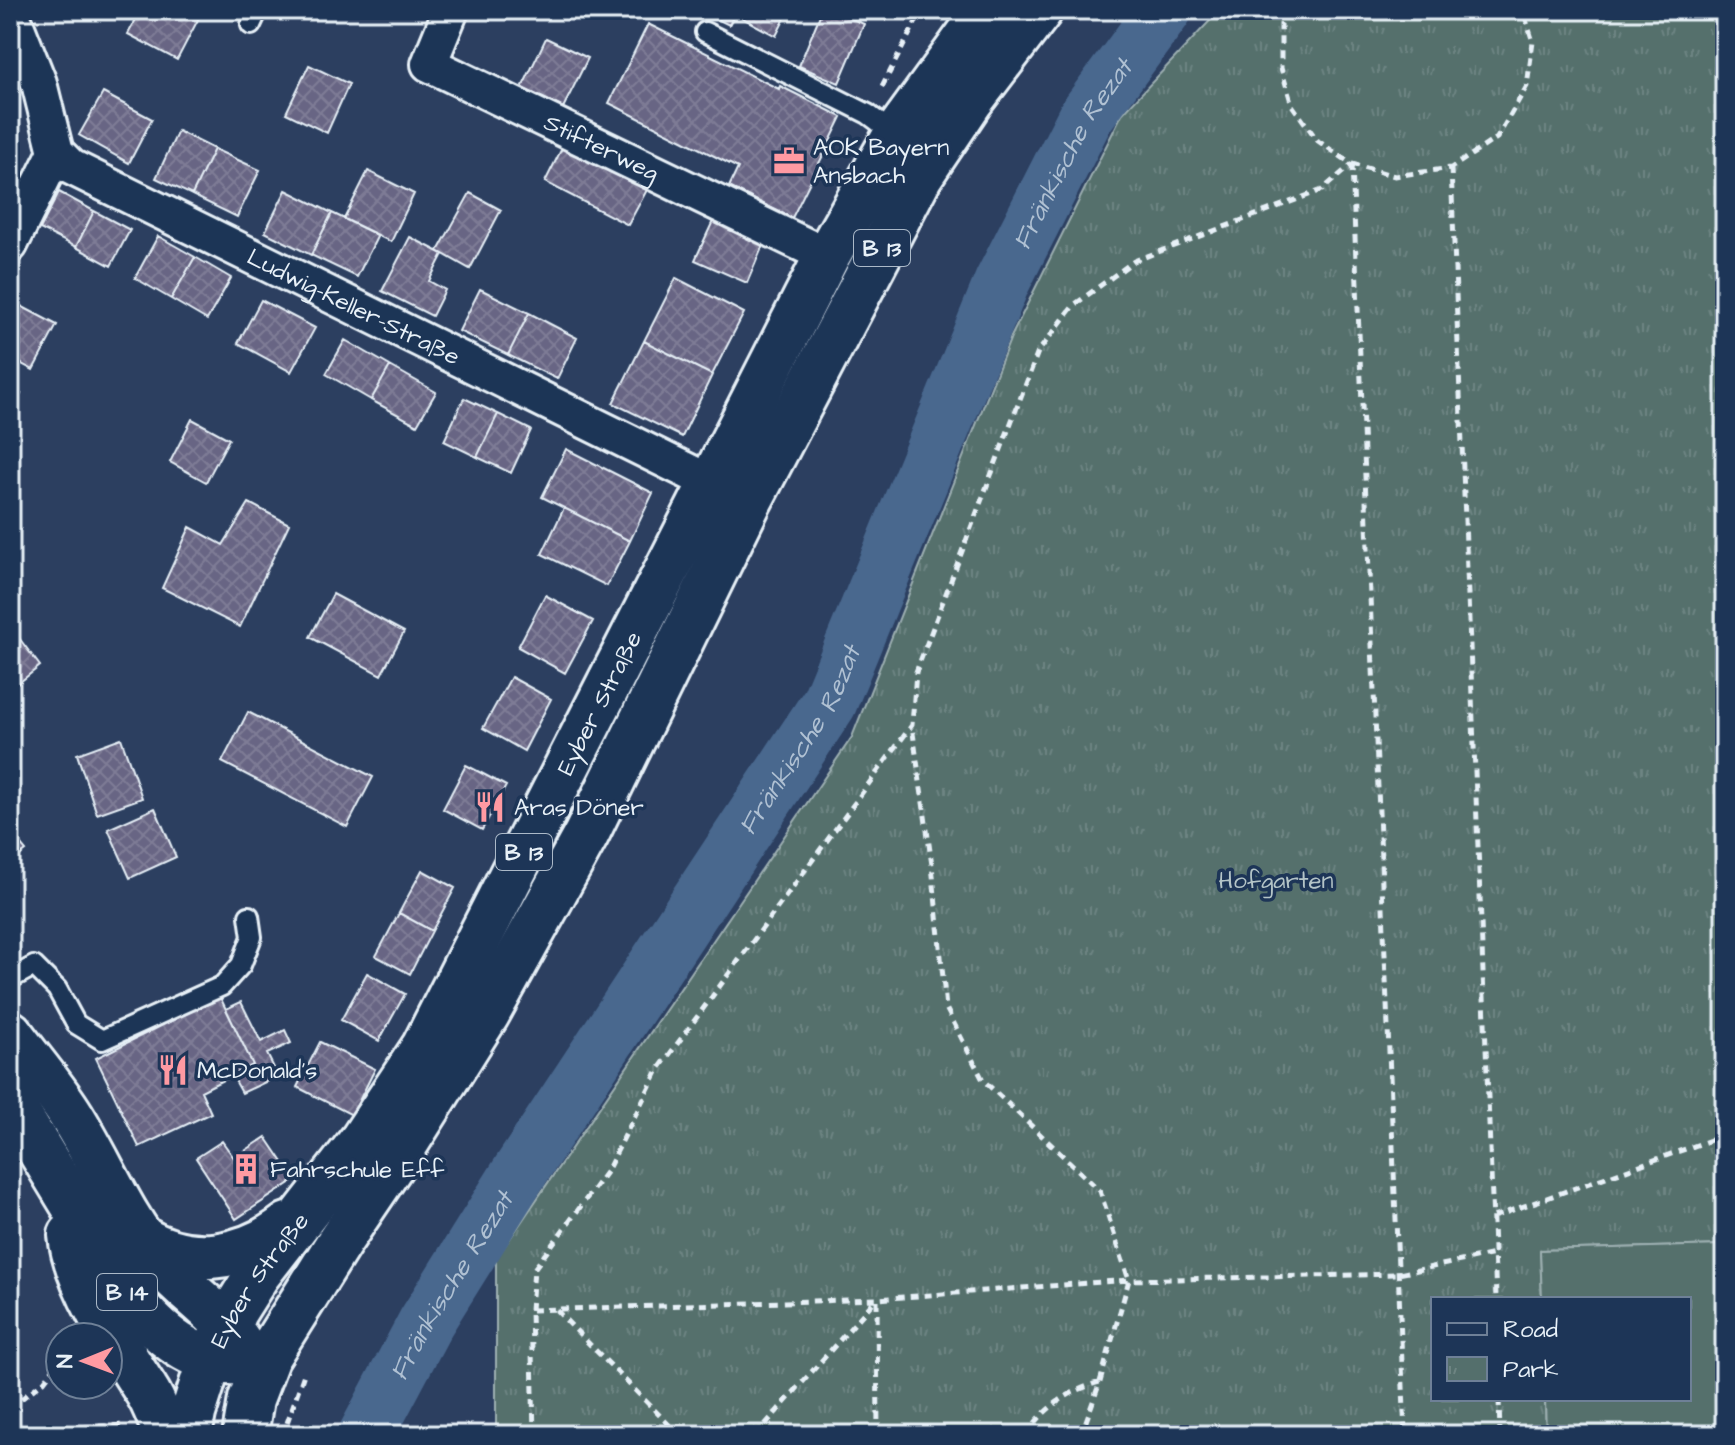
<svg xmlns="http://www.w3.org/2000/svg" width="1735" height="1445" font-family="'Architects Daughter',sans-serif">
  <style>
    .park { fill: url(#park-tufts); stroke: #9eb0b2; stroke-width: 2 }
    .garden { fill: #546f6c; stroke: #9eb0b2; stroke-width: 2 }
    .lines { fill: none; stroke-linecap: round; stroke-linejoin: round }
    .river { stroke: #49688e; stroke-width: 56 }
    .building { fill: url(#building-cross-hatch); stroke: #e8f1f8; stroke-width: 2 }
    .service-casing { stroke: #e8f1f8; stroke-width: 24 }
    .minor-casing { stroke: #e8f1f8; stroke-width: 40 }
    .primary-casing { stroke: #e8f1f8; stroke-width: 50 }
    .path { stroke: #e8f1f8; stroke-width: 5; stroke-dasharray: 8 6; stroke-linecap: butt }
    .service { stroke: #1d3557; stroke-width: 18 }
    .minor { stroke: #1d3557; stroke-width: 34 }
    .primary { stroke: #1d3557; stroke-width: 44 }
    .labels { text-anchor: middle; stroke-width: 7; stroke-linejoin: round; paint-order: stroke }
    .shield { fill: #1d3557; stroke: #abb9c8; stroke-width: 2 }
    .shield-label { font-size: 22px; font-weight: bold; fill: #e8f1f8 }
    .street-label { font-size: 24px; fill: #e8f1f8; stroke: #1d3557 }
    .poi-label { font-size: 24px; fill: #e8f1f8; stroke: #1d3557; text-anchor: start }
    .park-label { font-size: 24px; fill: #b4c4c7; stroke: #1d3557 }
    .water-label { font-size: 26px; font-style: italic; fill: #b0c1d3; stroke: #1d3557 }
  </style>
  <defs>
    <pattern id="park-tufts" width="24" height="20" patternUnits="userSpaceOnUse" patternTransform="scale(2)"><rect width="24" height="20" fill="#546f6c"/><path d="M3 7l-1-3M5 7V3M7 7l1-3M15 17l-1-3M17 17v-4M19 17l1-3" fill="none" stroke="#6d8482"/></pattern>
    <pattern id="building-cross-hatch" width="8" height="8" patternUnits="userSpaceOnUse" patternTransform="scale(2)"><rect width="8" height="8" fill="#686584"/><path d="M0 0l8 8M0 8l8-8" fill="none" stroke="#7e7c96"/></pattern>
  </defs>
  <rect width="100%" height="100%" fill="#2c3f60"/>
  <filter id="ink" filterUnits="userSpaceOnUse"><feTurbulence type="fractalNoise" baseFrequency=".0125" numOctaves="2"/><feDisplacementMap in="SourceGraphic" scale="16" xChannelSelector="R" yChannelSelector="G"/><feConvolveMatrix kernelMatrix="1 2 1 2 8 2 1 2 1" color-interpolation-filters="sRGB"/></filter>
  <g filter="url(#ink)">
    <path class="park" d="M1220,10H1725V1245L1540,1250L1542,1299H1433V1399H1545L1546,1435H496V1259L852,737L1011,337L1122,114Z"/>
    <path class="garden" d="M1725,1245V1435H1546L1545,1399H1689V1299H1542L1540,1250Z"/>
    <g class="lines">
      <path class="river" id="s1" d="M366,1435L426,1322L519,1173L829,703L1002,282L1086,116L1164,10"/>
    </g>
    <path class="building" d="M141,10H203L177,60L128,34Z
      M699,10H737L729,25Z
      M737,10H789L776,36L735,14Z
      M822,10H831L864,24L839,83L799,66Z
      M648,24L779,89L780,86L842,117L792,218L729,187L738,168L609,103Z
      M546,38L588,58L563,108L522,88Z
      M309,65L349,84L327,133L286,113Z
      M103,93L152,119L129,163L79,135Z
      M178,131L214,149L192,195L156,178Z
      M564,144L648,188L628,225L545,182Z
      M214,149L260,170L237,217L192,195Z
      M368,171L414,194L391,242L344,219Z
      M286,190L332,213L311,255L265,232Z
      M59,192L94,211L76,247L40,229Z
      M470,193L501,210L470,269L438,251Z
      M94,211L130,230L111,266L76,247Z
      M332,213L378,235L357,277L311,255Z
      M713,221L764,243L747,283L695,260Z
      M158,236L195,257L171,299L135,278Z
      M410,237L443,254L429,281L445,290L432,316L382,291Z
      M195,257L231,278L207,320L171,299Z
      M676,278L744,313L712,375L644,341Z
      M480,289L529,313L508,355L459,331Z
      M261,300L315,328L291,372L238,343Z
      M17,304L57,325L33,370L10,358V317Z
      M529,313L577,338L557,379L508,355Z
      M345,340L390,366L371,400L326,374Z
      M644,341L712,375L682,437L613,403Z
      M390,366L436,392L417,425L371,400Z
      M10,389L21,394L10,417Z
      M464,398L498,414L477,457L444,441Z
      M498,414L531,430L511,473L477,457Z
      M192,419L229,439L206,482L170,462Z
      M566,449L653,493L630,541L542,497Z
      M249,503L289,524L240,627L162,588L190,527L223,545Z
      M564,508L630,541L607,586L542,554Z
      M333,594L404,632L381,675L310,637Z
      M545,595L593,621L565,673L518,647Z
      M10,626L40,666L10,690Z
      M511,677L551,699L524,751L483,728Z
      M248,712L373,777L347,827L222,762Z
      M121,738L142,798L97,814L77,754Z
      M466,765L506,786L482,830L443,809Z
      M155,808L176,857L130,878L108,829Z
      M10,832L26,851L10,863Z
      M422,870L455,888L432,931L399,913Z
      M399,913L432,931L410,974L376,956Z
      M367,973L405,994L379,1041L341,1020Z
      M220,997L253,1065L201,1091L211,1113L139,1147L96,1058Z
      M241,1002L261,1042L285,1030L291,1043L267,1054L278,1076L242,1093L232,1075L253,1065L226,1009Z
      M320,1042L375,1069L352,1115L297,1087Z
      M266,1137L295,1180L236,1219L196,1158L222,1141L234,1158Z"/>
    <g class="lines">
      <defs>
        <path id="service" d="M251,25L258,10
          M705,32L868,114L896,135
          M10,979L34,966L57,989L76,1024L102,1040L222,986L241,965L252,937L249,916"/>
        <g id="minor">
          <path id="s2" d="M10,10L39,83L56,152L71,167L732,493"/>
          <path id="s3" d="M451,10L429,64L827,256"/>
          <path d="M10,245L56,152"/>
        </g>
        <g id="primary">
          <path d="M10,1033C29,1059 51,1084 69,1112C100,1160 120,1214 157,1259C181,1289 224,1315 242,1347"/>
          <path d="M10,1101L131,1300C158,1332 193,1365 238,1362"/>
          <path d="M71,1235C75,1282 120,1350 146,1390C155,1403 160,1421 167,1435"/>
          <path d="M141,1238C189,1268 244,1259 288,1225"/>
          <path id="s4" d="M189,1435L193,1413L210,1359L235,1310L257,1275L363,1139L424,1047L827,256L896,135L987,10"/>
          <path d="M245,1435L251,1399L267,1357L340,1241L401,1151L487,1014L586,835L749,502L920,176L971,100L1040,10"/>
        </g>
      </defs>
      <use href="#service" class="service-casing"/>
      <use href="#minor" class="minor-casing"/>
      <use href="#primary" class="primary-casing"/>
      <path class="path" d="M1286,10L1281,24V68L1292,105L1318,141L1352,164L1395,176L1451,168L1497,138L1527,86L1533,42L1523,10
        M882,87L922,10
        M1352,165L1405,1435
        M1451,168L1496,1299
        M1493,1217L1725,1135
        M877,1300L878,1435
        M531,1310L534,1269L607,1171L658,1070L912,725L916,672L1038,352L1074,305L1134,261L1322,190L1352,164
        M556,1310L679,1435
        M1499,1399L1500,1435
        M10,1408L44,1381L60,1360
        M287,1423L305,1371
        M73,1435L86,1427L125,1425
        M534,1435L531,1310L877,1299L1129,1280L1100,1191L983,1080L946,1008L932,865L912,726
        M756,1435L876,1299
        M1027,1435C1042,1408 1071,1390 1100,1382
        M1081,1435L1100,1382L1129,1280L1399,1274L1494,1254"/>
      <use href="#service" class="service"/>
      <use href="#minor" class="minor"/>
      <use href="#primary" class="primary"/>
    </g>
  </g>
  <defs>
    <symbol id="office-bare" viewBox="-9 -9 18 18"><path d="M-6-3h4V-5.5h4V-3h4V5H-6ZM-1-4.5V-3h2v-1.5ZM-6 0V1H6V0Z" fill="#ff9aa2" stroke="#1d3557" stroke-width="2.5" paint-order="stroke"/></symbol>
    <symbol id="restaurant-bare" viewBox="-9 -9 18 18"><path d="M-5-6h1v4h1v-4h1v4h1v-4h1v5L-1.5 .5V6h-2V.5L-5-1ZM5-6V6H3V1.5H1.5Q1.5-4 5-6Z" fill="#ff9aa2" stroke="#1d3557" stroke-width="2.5" paint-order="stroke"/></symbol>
    <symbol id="building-bare" viewBox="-9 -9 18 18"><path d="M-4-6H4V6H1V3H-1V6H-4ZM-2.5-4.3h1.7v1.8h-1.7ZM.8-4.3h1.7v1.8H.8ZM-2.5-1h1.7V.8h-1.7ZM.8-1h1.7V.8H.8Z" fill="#ff9aa2" stroke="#1d3557" stroke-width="2.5" paint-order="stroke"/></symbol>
  </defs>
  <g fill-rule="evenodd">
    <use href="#office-bare" x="767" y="139" width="44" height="44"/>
    <use href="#restaurant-bare" x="468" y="785" width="44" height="44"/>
    <use href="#restaurant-bare" x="151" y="1048" width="44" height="44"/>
    <use href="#building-bare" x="224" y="1147" width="44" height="44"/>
  </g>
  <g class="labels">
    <g class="shield">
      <rect x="854" y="230" width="56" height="36" rx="6"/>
      <rect x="496" y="834" width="56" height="36" rx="6"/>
      <rect x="97" y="1274" width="60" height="36" rx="6"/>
    </g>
    <g class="shield-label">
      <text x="882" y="256">B 13</text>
      <text x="524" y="860">B 13</text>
      <text x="127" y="1300">B 14</text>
    </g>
    <g class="street-label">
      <text dy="8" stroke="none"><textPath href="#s3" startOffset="250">Stifterweg</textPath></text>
      <text dy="8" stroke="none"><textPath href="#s2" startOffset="486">Ludwig-Keller-Straße</textPath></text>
      <text dy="8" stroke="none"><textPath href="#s4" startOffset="844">Eyber Straße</textPath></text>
      <text dy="8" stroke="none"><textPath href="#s4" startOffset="172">Eyber Straße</textPath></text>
    </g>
    <g class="poi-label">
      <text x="813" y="155">AOK Bayern<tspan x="813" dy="28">Ansbach</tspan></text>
      <text x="514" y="815">Aras Döner</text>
      <text x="197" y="1078">McDonald's</text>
      <text x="270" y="1177">Fahrschule Eff</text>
    </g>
    <g class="park-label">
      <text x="1276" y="888">Hofgarten</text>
    </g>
    <g class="water-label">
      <text dy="9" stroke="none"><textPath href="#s1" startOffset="1468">Fränkische Rezat</textPath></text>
      <text dy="9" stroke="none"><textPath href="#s1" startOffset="820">Fränkische Rezat</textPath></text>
      <text dy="9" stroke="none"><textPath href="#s1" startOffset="172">Fränkische Rezat</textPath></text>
    </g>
  </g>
  <rect width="1735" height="1445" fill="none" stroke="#1d3557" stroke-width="40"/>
  <rect x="20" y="20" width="1695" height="1405" fill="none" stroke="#e8f1f8" stroke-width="3" filter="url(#ink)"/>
  <rect x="1431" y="1297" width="260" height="104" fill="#1d3557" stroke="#6e8097" stroke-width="2"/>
  <rect x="1447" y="1323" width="40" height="12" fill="#1d3557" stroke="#6e8097" stroke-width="2"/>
  <text x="1503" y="1337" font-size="24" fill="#e8f1f8">Road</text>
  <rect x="1447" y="1357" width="40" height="24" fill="url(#park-tufts)" stroke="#6e8097" stroke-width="2"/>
  <text x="1503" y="1377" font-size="24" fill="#e8f1f8">Park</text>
  <g transform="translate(84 1361) rotate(269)"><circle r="38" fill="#1d3557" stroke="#6e8097" stroke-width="2"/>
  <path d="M0-6L14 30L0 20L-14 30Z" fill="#ff9aa2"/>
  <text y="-12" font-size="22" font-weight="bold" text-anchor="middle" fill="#e8f1f8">N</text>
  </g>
</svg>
